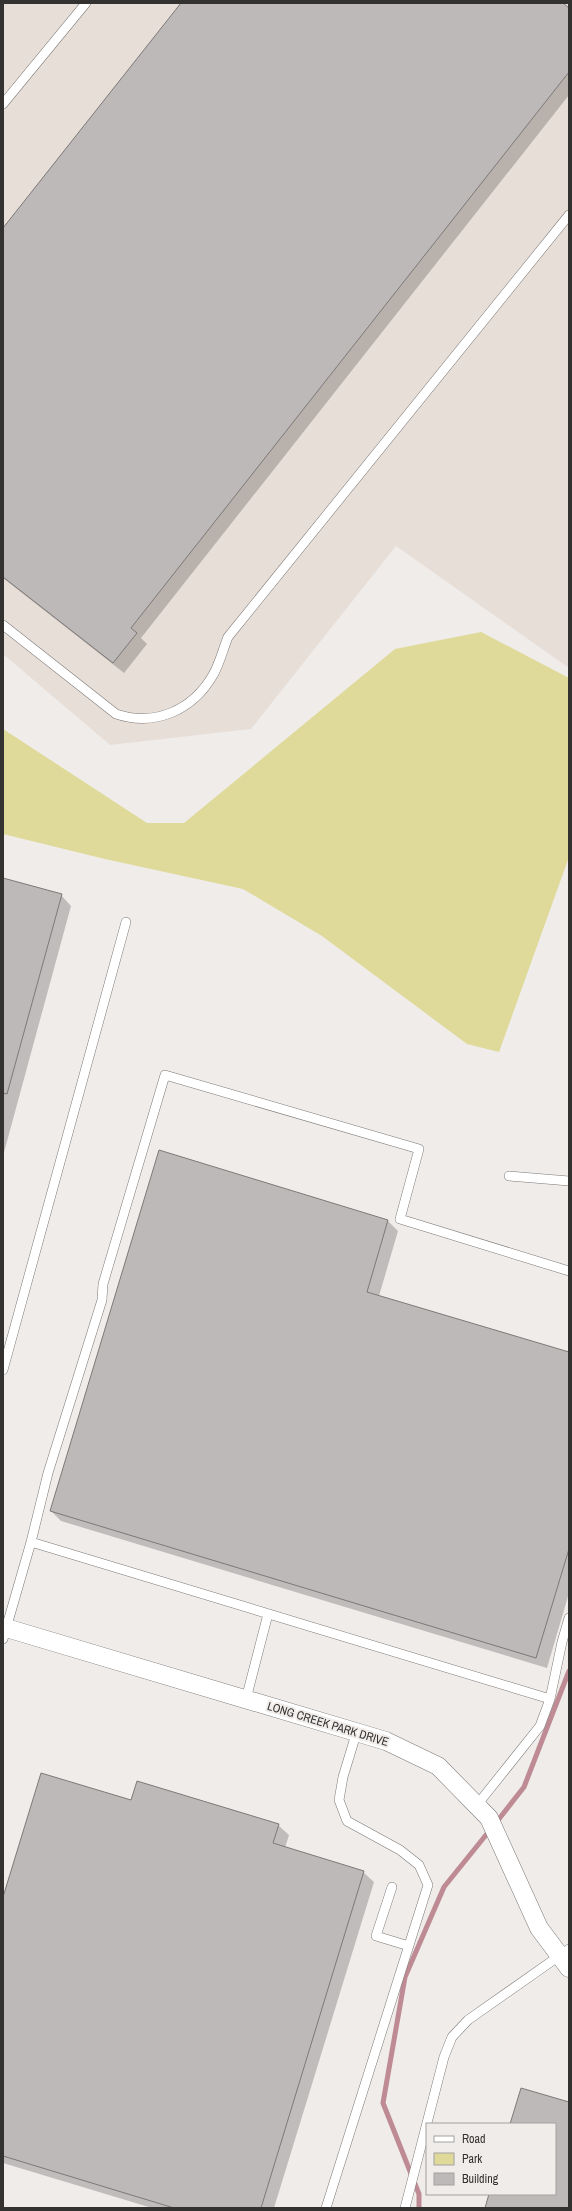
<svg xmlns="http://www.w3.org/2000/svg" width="572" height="2211" font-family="'Archivo Narrow',sans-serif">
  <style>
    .built { fill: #e8ded8 }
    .green { fill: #dfda99 }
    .shadow { fill: #0003 }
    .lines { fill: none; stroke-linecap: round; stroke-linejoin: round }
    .stream { stroke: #be8a94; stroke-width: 5 }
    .building { fill: #bcb9b8; stroke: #7c7978 }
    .service-casing { stroke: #7c7977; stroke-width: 10 }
    .minor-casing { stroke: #7c7977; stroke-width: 19 }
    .service { stroke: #fff; stroke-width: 9 }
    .minor { stroke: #fff; stroke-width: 18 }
    .labels { text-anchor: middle; stroke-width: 4; stroke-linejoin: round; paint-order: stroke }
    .street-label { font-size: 12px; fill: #333231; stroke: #efecea }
  </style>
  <rect width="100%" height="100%" fill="#efecea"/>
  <path class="built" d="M3,3H569V668L396,546L251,729L110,745L3,654Z"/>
  <path class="green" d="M481,632L569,678V857L499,1052L467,1044L322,936L243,889L105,859L3,834V729L147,823H184L395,649Z"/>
  <path class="shadow" d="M182,3H562L569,9V95L141,638L147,644L124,673L3,578V230Z
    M3,879L61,895L71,906L3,1156Z
    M160,1152L388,1221L398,1231L379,1296L569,1353V1593L547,1668L61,1521L51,1511Z
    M278,1825L289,1835L285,1848L363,1872L374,1882L274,2208H152L3,2163V1900Z"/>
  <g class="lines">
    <path class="stream" d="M495,1824L524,1787L569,1671
      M419,2208V2194L383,2103L405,1977L444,1887L490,1830"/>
  </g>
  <path class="building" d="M181,3H563L569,8V72L131,628L137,633L113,663L3,577V228Z
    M3,878L62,894L7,1094L3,1093Z
    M159,1150L388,1220L367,1292L569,1352V1549L536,1658L50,1511Z
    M41,1773L131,1800L137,1781L279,1824L273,1843L364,1871L261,2208H174L3,2156V1897Z
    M521,2088L569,2102V2208H485L489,2194H555V2124H510Z"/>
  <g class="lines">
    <defs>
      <path id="service" d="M3,104L86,3
        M3,625L116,714C155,727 193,710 213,675C220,663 223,649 228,637L569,215
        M509,1176L569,1181
        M3,1370L126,922
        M31,1542L48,1473L102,1300L103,1284L165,1075L419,1149L400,1219L569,1271
        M3,1639L31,1542L550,1699L540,1726L477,1805
        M246,1699L268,1614
        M550,1699L562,1642L569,1618
        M392,1887L376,1936L409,1946
        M326,2208L428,1885L419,1865L400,1850L347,1821L339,1800L343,1777L357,1731
        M405,2208L444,2057L452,2037L468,2020L569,1949"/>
      <path id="minor" d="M3,1627L386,1741L438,1766L489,1818L539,1928L569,1968"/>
    </defs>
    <use href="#service" class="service-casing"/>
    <use href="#minor" class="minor-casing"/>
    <use href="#service" class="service"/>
    <use href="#minor" class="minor"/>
  </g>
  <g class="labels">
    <g class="street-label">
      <text transform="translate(328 1724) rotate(17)" y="4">LONG CREEK PARK DRIVE</text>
    </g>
  </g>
  <rect width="572" height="2211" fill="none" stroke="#333231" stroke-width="8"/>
  <rect x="426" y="2123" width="130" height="72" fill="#efecea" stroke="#a4a2a0"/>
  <rect x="434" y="2136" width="20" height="6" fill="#ffffff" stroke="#a4a2a0"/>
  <text x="462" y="2143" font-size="12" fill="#333231">Road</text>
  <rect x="434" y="2153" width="20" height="12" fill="#dfda99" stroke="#a4a2a0"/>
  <text x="462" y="2163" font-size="12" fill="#333231">Park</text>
  <rect x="434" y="2173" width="20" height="12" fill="#bcb9b8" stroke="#a4a2a0"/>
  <text x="462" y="2183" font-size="12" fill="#333231">Building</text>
</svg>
